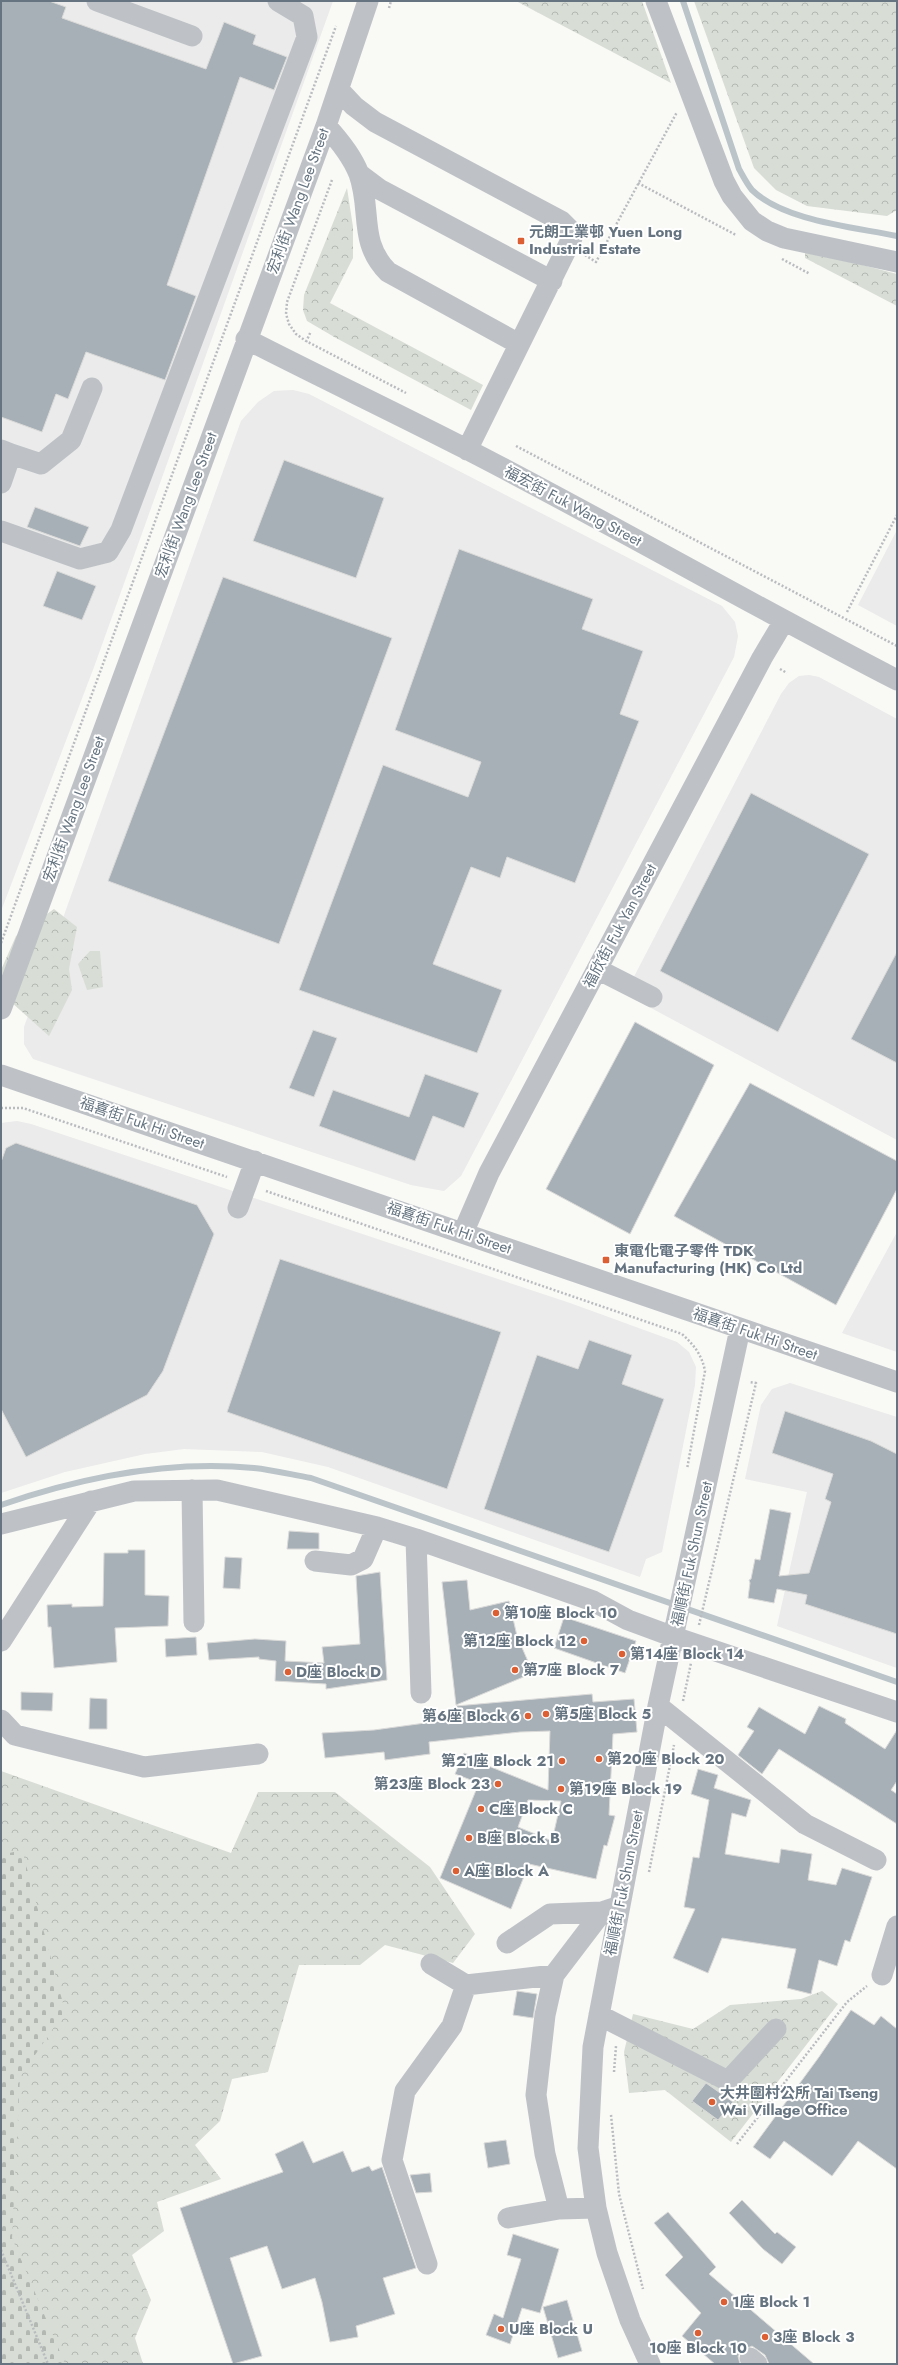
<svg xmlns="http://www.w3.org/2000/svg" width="898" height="2365" font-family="Jost,'Noto Sans TC',sans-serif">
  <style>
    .built { fill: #eaebea }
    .forest { fill: url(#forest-crowns) }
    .cemetery { fill: url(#cemetery-stones) }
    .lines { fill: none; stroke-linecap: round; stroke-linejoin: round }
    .stream { stroke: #bac4c9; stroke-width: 6 }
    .building { fill: #a7b0b6; stroke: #dadad9; fill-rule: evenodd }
    .path { stroke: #b9bcbf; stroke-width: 2.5; stroke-dasharray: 2 2; stroke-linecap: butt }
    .minor { stroke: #bec2c6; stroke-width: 21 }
    .poi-dot { fill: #dc5e33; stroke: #fff; stroke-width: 1.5 }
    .labels { text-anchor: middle; stroke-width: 4; stroke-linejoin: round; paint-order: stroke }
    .street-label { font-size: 15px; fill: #657480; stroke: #fff }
    .poi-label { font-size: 15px; font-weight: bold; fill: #657480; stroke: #fff; text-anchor: start }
  </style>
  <defs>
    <pattern id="forest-crowns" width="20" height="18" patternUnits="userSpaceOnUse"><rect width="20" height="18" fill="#d8ddd6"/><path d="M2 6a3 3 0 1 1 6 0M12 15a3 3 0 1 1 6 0" fill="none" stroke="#b3b8b3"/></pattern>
    <pattern id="cemetery-stones" width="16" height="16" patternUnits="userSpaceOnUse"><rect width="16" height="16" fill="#d8ddd6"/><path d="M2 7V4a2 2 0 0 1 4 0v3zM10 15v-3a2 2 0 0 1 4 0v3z" fill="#b3b8b3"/></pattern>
  </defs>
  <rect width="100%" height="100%" fill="#f9f9f6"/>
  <path class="built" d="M1,1H333L94,667L1,911Z
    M293,390L309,394L722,606L735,622L738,636L734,657L461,1176L444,1191L411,1185L33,1059L24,1044V1027L241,421L258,402L274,391Z
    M897,530V626L858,605Z
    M809,675L819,677L897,719V1140L625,994L781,694L789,683L799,676Z
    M17,1121L31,1124L570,1303L677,1342L689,1352L696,1367L695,1385L662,1552L646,1559L640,1577L328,1467L262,1452L184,1449L145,1454L65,1472L1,1493V1123Z
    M897,1232V1352L842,1333Z
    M790,1383L897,1417V1668L777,1626L807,1492L745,1479L761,1405L772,1389Z"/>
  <path class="forest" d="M516,1H642L671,83Z
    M694,1H897V210L887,216L807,206L776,190L754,168Z
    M347,188L353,227V258L330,303L483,385L471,410L336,338L307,321L303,310L304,295Z
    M805,250L897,274V306L805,258Z
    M54,909L77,927L69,969L72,990L49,1036L1,993V970L16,936Z
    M90,951H100L103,987L87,990L78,964Z
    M1,1771L231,1853L258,1792H335L430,1867L475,1934L453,1963L385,1945L360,1965H299L268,2072L232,2079L220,2121L195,2145L221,2179L157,2202L164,2231L132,2255L151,2300L135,2338L143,2364H1Z
    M822,1991L838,2004L731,2142L665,2090L629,2093L624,2052L633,2014L693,2029L730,2005L801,1999Z"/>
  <path class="cemetery" d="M22,1850L65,2011L20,2077L12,2238L65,2364H1V1855Z"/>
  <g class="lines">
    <path class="stream" d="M683,1L739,169C743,176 747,184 752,190C784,221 854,227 897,236
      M1,1505C82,1477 168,1460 254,1468C273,1470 293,1475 311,1478L897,1682"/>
  </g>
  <path class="building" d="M1,1H49L66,7L62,18L206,69L224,22L256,35L253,44L287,57L274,90L240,77L167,285L196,296L165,380L86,352L68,399L56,394L42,432L1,417Z
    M284,460L384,498L356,578L253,541Z
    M35,507L89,527L80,546L27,527Z
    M459,549L593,599L582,629L643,651L620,714L639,721L575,883L507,857L500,878L471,867L433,964L502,990L477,1053L299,990L383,765L468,797L481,762L395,730Z
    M57,571L96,586L82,620L43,606Z
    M223,577L392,638L279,944L108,881Z
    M751,793L869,854L778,1032L660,971Z
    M897,952V1063L851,1039Z
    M635,1022L714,1065L630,1234L546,1189Z
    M313,1030L337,1038L314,1097L289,1088Z
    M425,1074L479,1093L464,1128L433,1116L415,1161L319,1126L333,1090L409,1117Z
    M750,1083L897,1161V1189L836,1305L674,1216Z
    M16,1143L197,1205L214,1234L163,1371L147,1395L26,1457L1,1409V1162L6,1148Z
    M280,1259L501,1332L447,1489L227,1412Z
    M589,1340L632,1355L622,1384L664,1399L609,1552L484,1509L537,1355L578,1369Z
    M785,1411L871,1441L897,1454V1634L805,1604L807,1595L777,1589L774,1603L748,1598L750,1583L749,1580L751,1579L755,1559L760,1560L770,1509L791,1513L779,1576L809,1573L831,1502L825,1499L833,1474L772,1453Z
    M289,1531L319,1533V1549H287Z
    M128,1550H145V1595L169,1596L168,1626L115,1628L117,1662L54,1668L51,1627H48L47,1605L72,1604V1607L103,1606L104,1553H128Z
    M225,1557L242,1558L240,1589L223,1588Z
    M380,1572L387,1680L326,1689V1684L275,1681L276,1661L259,1659V1657L209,1660L207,1643L255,1639L286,1641L285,1661L324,1663L322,1647L360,1644L356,1576Z
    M467,1580L470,1610L509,1601L517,1636L533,1673L456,1705L442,1582Z
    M564,1617L636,1641L625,1673L554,1648Z
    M196,1637L197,1655L166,1657L165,1639Z
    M21,1692L53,1693L52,1711L21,1710Z
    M592,1694L593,1702L634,1699L637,1732L613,1734L609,1815L615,1816L607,1846L604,1845L596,1879L529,1864L511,1909L440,1878L479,1783L455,1774L464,1753L487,1762L486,1765L548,1790L550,1731L520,1732L429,1742L430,1754L385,1760L384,1752L325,1758L322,1733L374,1730L440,1721V1716L457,1714L456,1706ZM528,1800L561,1801L552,1841L518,1827Z
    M90,1698L107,1699V1729H89Z
    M819,1706L846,1719L845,1723L885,1749L897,1730V1781L891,1790L897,1794V1824L779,1749L762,1774L738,1755L754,1731L747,1727L759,1707L805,1734Z
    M698,1769L718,1775L714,1788L751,1800L746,1817L732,1813L725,1854L779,1863L781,1849L812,1854L808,1880L836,1885L842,1868L872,1877L850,1942L845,1940L837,1966L819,1960L811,1994L787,1988L796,1949L722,1938L708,1973L673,1958L695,1909L684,1907L693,1857L699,1858L709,1800L691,1794Z
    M517,1991L537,1994L533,2018L513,2015Z
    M851,2010L874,2025L881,2016L897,2029V2169L858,2141L832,2176L784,2141L770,2159L753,2147L819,2057Z
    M706,2083L733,2102L718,2120L692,2101Z
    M506,2140L510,2164L488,2168L484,2143Z
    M303,2141L313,2163L343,2151L352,2172L369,2166L372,2171L382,2167L416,2268L383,2278L395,2314L356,2326L358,2337L330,2342L322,2302L315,2278L282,2289L267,2246L230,2258L262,2356L233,2364L180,2208L283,2172L275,2154Z
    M430,2173L432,2192L416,2193L410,2175Z
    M742,2200L775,2234L777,2232L796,2247L782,2264L763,2249L729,2213Z
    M668,2212L716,2267L709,2274L814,2364H769L765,2355L752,2346L741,2351L738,2356L740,2364H715L682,2336L701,2313L665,2275L683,2257L654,2223Z
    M513,2234L559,2249L540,2313L522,2308L510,2344L486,2335L494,2314L503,2318L521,2259L507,2255Z
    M567,2300L582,2351L558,2358L543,2307Z"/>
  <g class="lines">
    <path class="path" d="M389,8L391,1
      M332,180L287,302L286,314L289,324L296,334L306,341L406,393
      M638,183L736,235
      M585,255L596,262L677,112
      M782,259L810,274
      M306,342L311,331
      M516,446L897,646
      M847,612L897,515
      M780,669L787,673
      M1,943L336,26
      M1,1108H23L227,1177
      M266,1191L682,1334C694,1345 702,1355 705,1371L687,1469
      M699,1625L756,1383L749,1382
      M683,1701L691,1663
      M649,1872L674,1745
      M614,2072L616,2046
      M611,2115L619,2194L643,2289
      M737,2144L847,2002L867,1986
      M1,2250L48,2364"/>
    <path class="minor" d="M97,1L192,36
      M656,1L724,181L732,196L752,221L767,231L784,238L897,262
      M339,90L354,106L375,122L561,221L569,229L572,238L467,450
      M326,126C339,140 352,156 359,174C372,210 358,242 388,272L519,344
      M359,174L379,189L552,281
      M246,339C320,377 394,412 468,450C612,524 753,606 897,680
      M1,450L11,454L1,483
      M11,454L41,464L71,440L92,388
      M1,531L80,559L108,552L121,530L307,37L303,16L278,1
      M597,969L652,997
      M1,1009L326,126L368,1
      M1,1075L897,1382
      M238,1208L255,1161
      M463,1233L489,1173L762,658L784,621
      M192,1490L194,1622
      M1,1524L134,1491L217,1490L377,1527L416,1539L593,1601L628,1620L674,1637L897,1712
      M416,1539L421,1693
      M315,1561L351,1565L363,1559L377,1527
      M1,1641L91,1501
      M658,1706L805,1824L876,1860
      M1,1720L15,1735L144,1767L258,1754
      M507,1943L550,1914L602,1912
      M431,1964L466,1985L554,1975L602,1912L620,1906
      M554,1975L545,2015L536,2095L545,2154L559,2209
      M882,1975L897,1926
      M599,2015L728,2081L776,2029
      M508,2218L559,2209L596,2208
      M427,2264L392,2160L405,2091L452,2026L466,1985
      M750,2358L757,2364
      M650,2364L630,2320L607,2253L596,2208L588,2148L593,2047L658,1706L740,1329"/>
  </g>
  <g class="poi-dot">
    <rect x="517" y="237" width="8" height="8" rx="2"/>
    <rect x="602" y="1256" width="8" height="8" rx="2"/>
    <circle cx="496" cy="1613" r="4"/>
    <circle cx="584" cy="1641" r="4"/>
    <circle cx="622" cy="1654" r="4"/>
    <circle cx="515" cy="1670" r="4"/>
    <circle cx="288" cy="1672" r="4"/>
    <circle cx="546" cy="1714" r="4"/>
    <circle cx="528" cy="1716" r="4"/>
    <circle cx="599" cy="1759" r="4"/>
    <circle cx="562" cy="1761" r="4"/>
    <circle cx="498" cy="1784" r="4"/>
    <circle cx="561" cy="1789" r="4"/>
    <circle cx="481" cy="1809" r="4"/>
    <circle cx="469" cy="1838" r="4"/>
    <circle cx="456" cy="1871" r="4"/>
    <circle cx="712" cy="2102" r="4"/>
    <circle cx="724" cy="2302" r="4"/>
    <circle cx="501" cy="2329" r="4"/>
    <circle cx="698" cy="2333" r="4"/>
    <circle cx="765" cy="2337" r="4"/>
  </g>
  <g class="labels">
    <g class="street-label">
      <text transform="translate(298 201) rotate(-70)" y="5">宏利街 Wang Lee Street</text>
      <text transform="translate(186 505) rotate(-70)" y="5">宏利街 Wang Lee Street</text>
      <text transform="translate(573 506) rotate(28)" y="5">福宏街 Fuk Wang Street</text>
      <text transform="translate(74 809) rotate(-70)" y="5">宏利街 Wang Lee Street</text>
      <text transform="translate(620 926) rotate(-62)" y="5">福欣街 Fuk Yan Street</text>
      <text transform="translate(142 1123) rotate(19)" y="5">福喜街 Fuk Hi Street</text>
      <text transform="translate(449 1228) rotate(19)" y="5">福喜街 Fuk Hi Street</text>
      <text transform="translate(755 1334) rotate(19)" y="5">福喜街 Fuk Hi Street</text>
      <text transform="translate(692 1554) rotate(-78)" y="5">福順街 Fuk Shun Street</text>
      <text transform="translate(624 1883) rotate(-79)" y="5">福順街 Fuk Shun Street</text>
    </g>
    <g class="poi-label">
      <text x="529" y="237">元朗工業邨 Yuen Long<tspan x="529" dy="17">Industrial Estate</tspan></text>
      <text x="614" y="1256">東電化電子零件 TDK<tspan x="614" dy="17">Manufacturing (HK) Co Ltd</tspan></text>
      <text x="504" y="1618">第10座 Block 10</text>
      <text x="576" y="1646" text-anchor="end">第12座 Block 12</text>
      <text x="630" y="1659">第14座 Block 14</text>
      <text x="523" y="1675">第7座 Block 7</text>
      <text x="296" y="1677">D座 Block D</text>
      <text x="554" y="1719">第5座 Block 5</text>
      <text x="520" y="1721" text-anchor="end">第6座 Block 6</text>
      <text x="607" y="1764">第20座 Block 20</text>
      <text x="554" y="1766" text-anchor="end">第21座 Block 21</text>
      <text x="490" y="1789" text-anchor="end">第23座 Block 23</text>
      <text x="569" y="1794">第19座 Block 19</text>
      <text x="489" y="1814">C座 Block C</text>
      <text x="477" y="1843">B座 Block B</text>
      <text x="464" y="1876">A座 Block A</text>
      <text x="720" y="2098">大井圍村公所 Tai Tseng<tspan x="720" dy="17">Wai Village Office</tspan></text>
      <text x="732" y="2307">1座 Block 1</text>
      <text x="509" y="2334">U座 Block U</text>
      <text x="773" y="2342">3座 Block 3</text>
      <text x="698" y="2353" text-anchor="middle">10座 Block 10</text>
    </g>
  </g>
  <rect width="898" height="2365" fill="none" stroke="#657480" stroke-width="4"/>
</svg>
